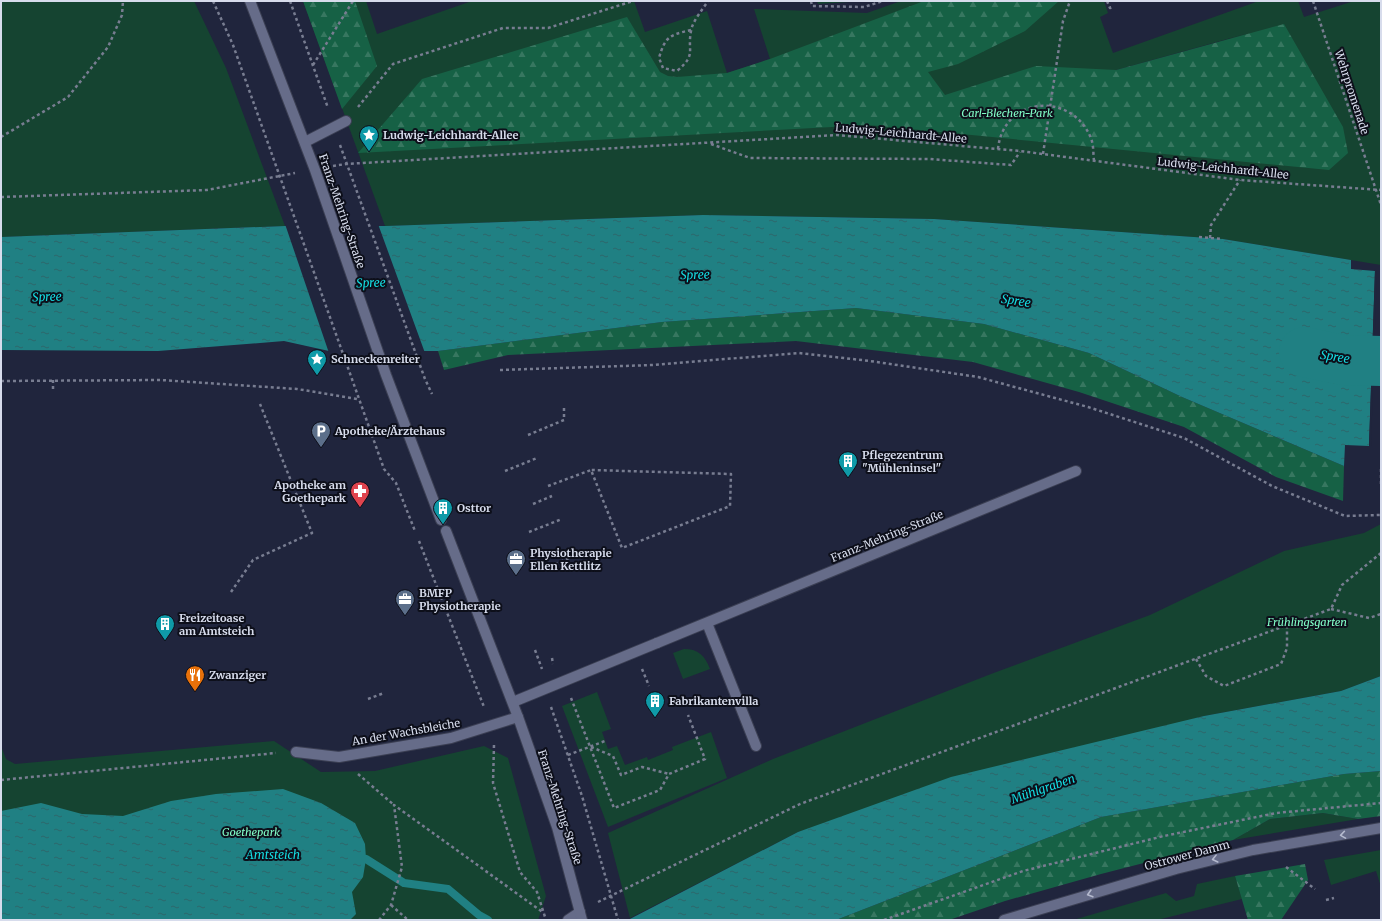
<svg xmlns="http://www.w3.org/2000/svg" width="1382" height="921" font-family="Merriweather,serif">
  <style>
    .green { fill: #154431; fill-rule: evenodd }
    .forest { fill: url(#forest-firs) }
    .water { fill: url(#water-ripples) }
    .pier { fill: #20253d }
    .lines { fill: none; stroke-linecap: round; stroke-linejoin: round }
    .stream { stroke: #208083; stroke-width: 8 }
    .river { stroke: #208083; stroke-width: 50 }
    .lane-casing { stroke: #3b3f53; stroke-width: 12 }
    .street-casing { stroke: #3b3f53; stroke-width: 12 }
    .secondary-casing { stroke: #3b3f53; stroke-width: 12 }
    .path { stroke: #787d91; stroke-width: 2.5; stroke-dasharray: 3 3; stroke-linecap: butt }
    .lane { stroke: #666c89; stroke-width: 10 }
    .street { stroke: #666c89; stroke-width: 10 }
    .secondary { stroke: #666c89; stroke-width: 10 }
    .oneway { stroke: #b5bace }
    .labels { text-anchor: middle; stroke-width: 4; stroke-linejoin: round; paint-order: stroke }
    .street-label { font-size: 11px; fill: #d7dcec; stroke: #0d0f1a }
    .park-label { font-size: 11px; font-style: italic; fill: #81fec8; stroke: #0d0f1a }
    .poi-label { font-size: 11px; font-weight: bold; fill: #d7dcec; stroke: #0d0f1a; text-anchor: start }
    .water-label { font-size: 12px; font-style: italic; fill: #14dbe0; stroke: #0d0f1a }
  </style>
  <defs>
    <pattern id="forest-firs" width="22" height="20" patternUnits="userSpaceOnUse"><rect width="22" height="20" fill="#166145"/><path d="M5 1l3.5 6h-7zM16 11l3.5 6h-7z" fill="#377760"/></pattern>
    <pattern id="water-ripples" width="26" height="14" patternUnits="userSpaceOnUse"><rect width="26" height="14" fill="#208083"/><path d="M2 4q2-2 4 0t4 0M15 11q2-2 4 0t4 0" fill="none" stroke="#2d676b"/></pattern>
  </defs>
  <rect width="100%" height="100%" fill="#20253d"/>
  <path class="green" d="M1,1H194L226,68L285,226L1,237Z
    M303,1H366L377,34L472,1H634L645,32L707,11L727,73L770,59L754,9L867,13L901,1H1104L1108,13L1100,17L1113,53L1259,1H1298L1304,17L1354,1H1381V265L1223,239L934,219L703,215L385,226ZM1249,33L1112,73L1111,70H1116Z
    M817,1H865L818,4Z
    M1381,524V676L1341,691L1204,716L798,832L630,918L608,833L773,759L991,674L1150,615L1284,551L1364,533Z
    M684,649C699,649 705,656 710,669L683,679L673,653Z
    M597,692L611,729L602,732L608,749L617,746L625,765L647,757L648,760L673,750L672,747L711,732L727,778L608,827L562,706Z
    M274,741L321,772L375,771L484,746L508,758L546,896L538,920H1V746L6,759L15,764Z
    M1323,813L1358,819L1233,840L1270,819Z
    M1381,850V887L1376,871L1331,885L1324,860Z
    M1235,876L1242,899L1157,920H1073L1166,893L1176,901L1194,896L1197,884Z"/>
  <path class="forest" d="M303,1H355L377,66L342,109Z
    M924,1H1059L1025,31L958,64L928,72L945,95L1036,66L1116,70L1284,24L1343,127L1348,153L1329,170L869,125L358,153L422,79L627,17L660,72L668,76L677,77L727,73L770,59Z
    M856,308L984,324L1089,353L1182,397L1344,466L1343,501L1276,477L1184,427L1079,392L973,362L796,341L508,355L444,370L438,351L662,322Z
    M1381,771V816L1358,819L1323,813L1270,819L1233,840L1101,874L1005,901L949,920H836L1101,817L1344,774Z
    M1305,864L1308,880L1281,920H1248L1235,876Z"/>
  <path class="water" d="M703,215L934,219L1223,239L1351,260V269L1375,271L1369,446L1345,445L1344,466L1182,397L1089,353L984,324L856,308L662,322L438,351H329L284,341L158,351L1,350V237L285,226H385Z
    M1381,676V771L1344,774L1101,817L836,920H628L798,832L951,777L1204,716L1341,691Z
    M283,789L321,803L355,823L365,844L366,859L363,877L352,892L356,914L350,920H1V811L41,803L82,814L123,816L171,801L216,794Z"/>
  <path class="pier" d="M285,224H378L425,353H329Z
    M1375,269L1377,271L1371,446H1369Z"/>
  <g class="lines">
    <path class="stream" d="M366,859L404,883L448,889L479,915L488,920"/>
    <path class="river" d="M1304,352L1343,360L1381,361"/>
    <defs>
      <path id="lane" d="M305,142L346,121
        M513,702L657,643
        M296,752L339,757L451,738L518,717
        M568,920L580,912"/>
      <path id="street" d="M707,623L756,746
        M657,643L1076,471
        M1004,920L1176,869L1253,850L1381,828"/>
      <path id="secondary" d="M250,1L315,170L386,375L441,520
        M446,531L518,717L557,827L582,920"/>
    </defs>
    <use href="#lane" class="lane-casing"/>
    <use href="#street" class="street-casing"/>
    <use href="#secondary" class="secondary-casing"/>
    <path class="path" d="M213,1L233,45L384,469L396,483L415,531
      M290,1L328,108
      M811,1L812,6L864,7L883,1
      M1107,1L1110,8L1113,7
      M1313,1L1381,205
      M691,30C669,35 665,37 659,58L663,68L677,71C697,54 687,52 691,31C692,22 703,9 708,1
      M313,65L353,1
      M358,107L393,64L503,28H548L633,1
      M1,137L68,97L108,47L122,15L123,1
      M711,144L750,158L929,159L1011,165L1020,152
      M340,145L425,379L432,394
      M998,149C1003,97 1070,91 1090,136C1094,144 1093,153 1094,161
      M1043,154L1063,21L1070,1
      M333,166L346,164L837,135L1020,151L1240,180L1381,190
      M1,197L207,190L295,173
      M1199,237L1223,239
      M1210,238L1211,225L1240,180
      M500,370L653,365L799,353L870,361L978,377L1088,407L1184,438L1272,486L1345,516L1381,515
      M53,380V391
      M1,381L161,380L297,389L357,399
      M528,435L564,420V405
      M1381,469V486
      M505,471L537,458
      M548,486L591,470L622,548L730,506L731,474L591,470
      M533,504L552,496
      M529,532L562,519
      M419,541L484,707
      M544,569L576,555
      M231,592L253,560L312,533L260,404
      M1331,609L1369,618L1381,614
      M535,650L542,669
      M552,658L553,664
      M1196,659L1206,676L1224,686L1281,664L1287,648V625
      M642,669L649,686
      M571,698L614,808L660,790L669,774L705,759L688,715
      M368,699L384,693
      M551,707L582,796L618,920
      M494,745L493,783L520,872L537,892L546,920
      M591,747L613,756L621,775L642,767L669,774
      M568,755L605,741
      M358,774L394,805
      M1,780L276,753
      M1286,867L1315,889
      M1326,900L1334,898
      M598,902L800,804L1331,609L1342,585L1381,553
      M391,905L408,920
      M379,920L391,905L402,867L394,805L544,913
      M884,920L1023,871L1164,836L1276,813L1381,803"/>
    <use href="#lane" class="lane"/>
    <use href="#street" class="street"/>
    <use href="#secondary" class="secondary"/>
  </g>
  <defs><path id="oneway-chevron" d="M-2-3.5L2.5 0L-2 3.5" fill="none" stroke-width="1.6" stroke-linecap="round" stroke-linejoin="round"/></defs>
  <g class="oneway">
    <use href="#oneway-chevron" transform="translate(1343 835) rotate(171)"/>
    <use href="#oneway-chevron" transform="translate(1215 859) rotate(166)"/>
    <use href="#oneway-chevron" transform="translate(1090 894) rotate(164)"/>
  </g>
  <defs>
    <symbol id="sight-pin" viewBox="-11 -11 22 30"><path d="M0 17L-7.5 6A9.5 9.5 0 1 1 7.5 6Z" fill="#0f9aa8" stroke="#0d0f1a"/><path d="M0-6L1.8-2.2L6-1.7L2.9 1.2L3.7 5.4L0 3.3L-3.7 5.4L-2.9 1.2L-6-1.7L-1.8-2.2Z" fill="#fff"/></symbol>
    <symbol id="parking-pin" viewBox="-11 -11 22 30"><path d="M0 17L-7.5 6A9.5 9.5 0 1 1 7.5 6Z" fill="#5c6f8a" stroke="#0d0f1a"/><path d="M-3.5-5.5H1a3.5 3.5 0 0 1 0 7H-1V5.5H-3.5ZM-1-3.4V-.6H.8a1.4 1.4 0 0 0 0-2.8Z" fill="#fff"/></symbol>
    <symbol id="building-pin" viewBox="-11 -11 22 30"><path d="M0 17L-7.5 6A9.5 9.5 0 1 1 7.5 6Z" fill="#0f9aa8" stroke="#0d0f1a"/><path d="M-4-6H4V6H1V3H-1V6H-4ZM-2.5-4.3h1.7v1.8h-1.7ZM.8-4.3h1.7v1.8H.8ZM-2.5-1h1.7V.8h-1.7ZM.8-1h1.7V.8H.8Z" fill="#fff"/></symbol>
    <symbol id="pharmacy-pin" viewBox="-11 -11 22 30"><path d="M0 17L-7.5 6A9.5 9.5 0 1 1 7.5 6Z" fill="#e0444e" stroke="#0d0f1a"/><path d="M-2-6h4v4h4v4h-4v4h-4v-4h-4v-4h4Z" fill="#fff"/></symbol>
    <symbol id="office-pin" viewBox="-11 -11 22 30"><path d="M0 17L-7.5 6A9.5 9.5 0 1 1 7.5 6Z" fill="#5c6f8a" stroke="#0d0f1a"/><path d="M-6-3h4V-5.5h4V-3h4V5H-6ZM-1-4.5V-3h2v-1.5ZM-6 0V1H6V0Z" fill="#fff"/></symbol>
    <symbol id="restaurant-pin" viewBox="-11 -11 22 30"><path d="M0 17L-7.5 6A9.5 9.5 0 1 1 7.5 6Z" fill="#e8710a" stroke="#0d0f1a"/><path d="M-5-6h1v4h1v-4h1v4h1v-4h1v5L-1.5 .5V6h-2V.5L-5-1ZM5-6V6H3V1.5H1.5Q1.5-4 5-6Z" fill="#fff"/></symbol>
  </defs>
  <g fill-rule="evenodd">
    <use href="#sight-pin" x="358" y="124" width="22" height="30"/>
    <use href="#sight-pin" x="306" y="348" width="22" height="30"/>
    <use href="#parking-pin" x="310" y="420" width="22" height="30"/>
    <use href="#building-pin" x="837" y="450" width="22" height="30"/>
    <use href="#pharmacy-pin" x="349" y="480" width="22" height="30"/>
    <use href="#building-pin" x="432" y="497" width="22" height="30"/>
    <use href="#office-pin" x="505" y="548" width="22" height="30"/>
    <use href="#office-pin" x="394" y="588" width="22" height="30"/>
    <use href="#building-pin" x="154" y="613" width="22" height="30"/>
    <use href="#restaurant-pin" x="184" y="664" width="22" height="30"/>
    <use href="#building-pin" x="644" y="690" width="22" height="30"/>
  </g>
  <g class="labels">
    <g class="street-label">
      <text transform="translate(1352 92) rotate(72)" y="4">Wehrpromenade</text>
      <text transform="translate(901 133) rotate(5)" y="4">Ludwig-Leichhardt-Allee</text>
      <text transform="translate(1223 168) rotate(6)" y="4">Ludwig-Leichhardt-Allee</text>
      <text transform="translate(342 211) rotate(71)" y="4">Franz-Mehring-Straße</text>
      <text transform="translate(887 536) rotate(-22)" y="4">Franz-Mehring-Straße</text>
      <text transform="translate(406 732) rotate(-10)" y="4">An der Wachsbleiche</text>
      <text transform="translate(560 807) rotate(72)" y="4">Franz-Mehring-Straße</text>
      <text transform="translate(1187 855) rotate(-15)" y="4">Ostrower Damm</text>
    </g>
    <g class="park-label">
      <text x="1007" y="117">Carl-Blechen-Park</text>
      <text x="1307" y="626">Frühlingsgarten</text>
      <text x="251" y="836">Goethepark</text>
    </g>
    <g class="poi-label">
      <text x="383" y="139">Ludwig-Leichhardt-Allee</text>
      <text x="331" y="363">Schneckenreiter</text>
      <text x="335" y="435">Apotheke/Ärztehaus</text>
      <text x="862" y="459">Pflegezentrum<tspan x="862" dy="13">"Mühleninsel"</tspan></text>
      <text x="346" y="489" text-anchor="end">Apotheke am<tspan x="346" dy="13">Goethepark</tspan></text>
      <text x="457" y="512">Osttor</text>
      <text x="530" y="557">Physiotherapie<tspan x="530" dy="13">Ellen Kettlitz</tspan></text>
      <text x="419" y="597">BMFP<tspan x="419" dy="13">Physiotherapie</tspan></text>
      <text x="179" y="622">Freizeitoase<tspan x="179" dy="13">am Amtsteich</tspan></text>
      <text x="209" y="679">Zwanziger</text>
      <text x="669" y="705">Fabrikantenvilla</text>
    </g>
    <g class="water-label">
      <text transform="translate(695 275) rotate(-1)" y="4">Spree</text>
      <text transform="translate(371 283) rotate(-2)" y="4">Spree</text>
      <text transform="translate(47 297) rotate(-2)" y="4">Spree</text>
      <text transform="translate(1016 301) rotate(9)" y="4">Spree</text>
      <text transform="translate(1335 357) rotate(9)" y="4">Spree</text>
      <text transform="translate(1043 789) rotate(-19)" y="4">Mühlgraben</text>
      <text x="273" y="859">Amtsteich</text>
    </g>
  </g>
  <rect width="1382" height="921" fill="none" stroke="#d7dcec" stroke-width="4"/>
</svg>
